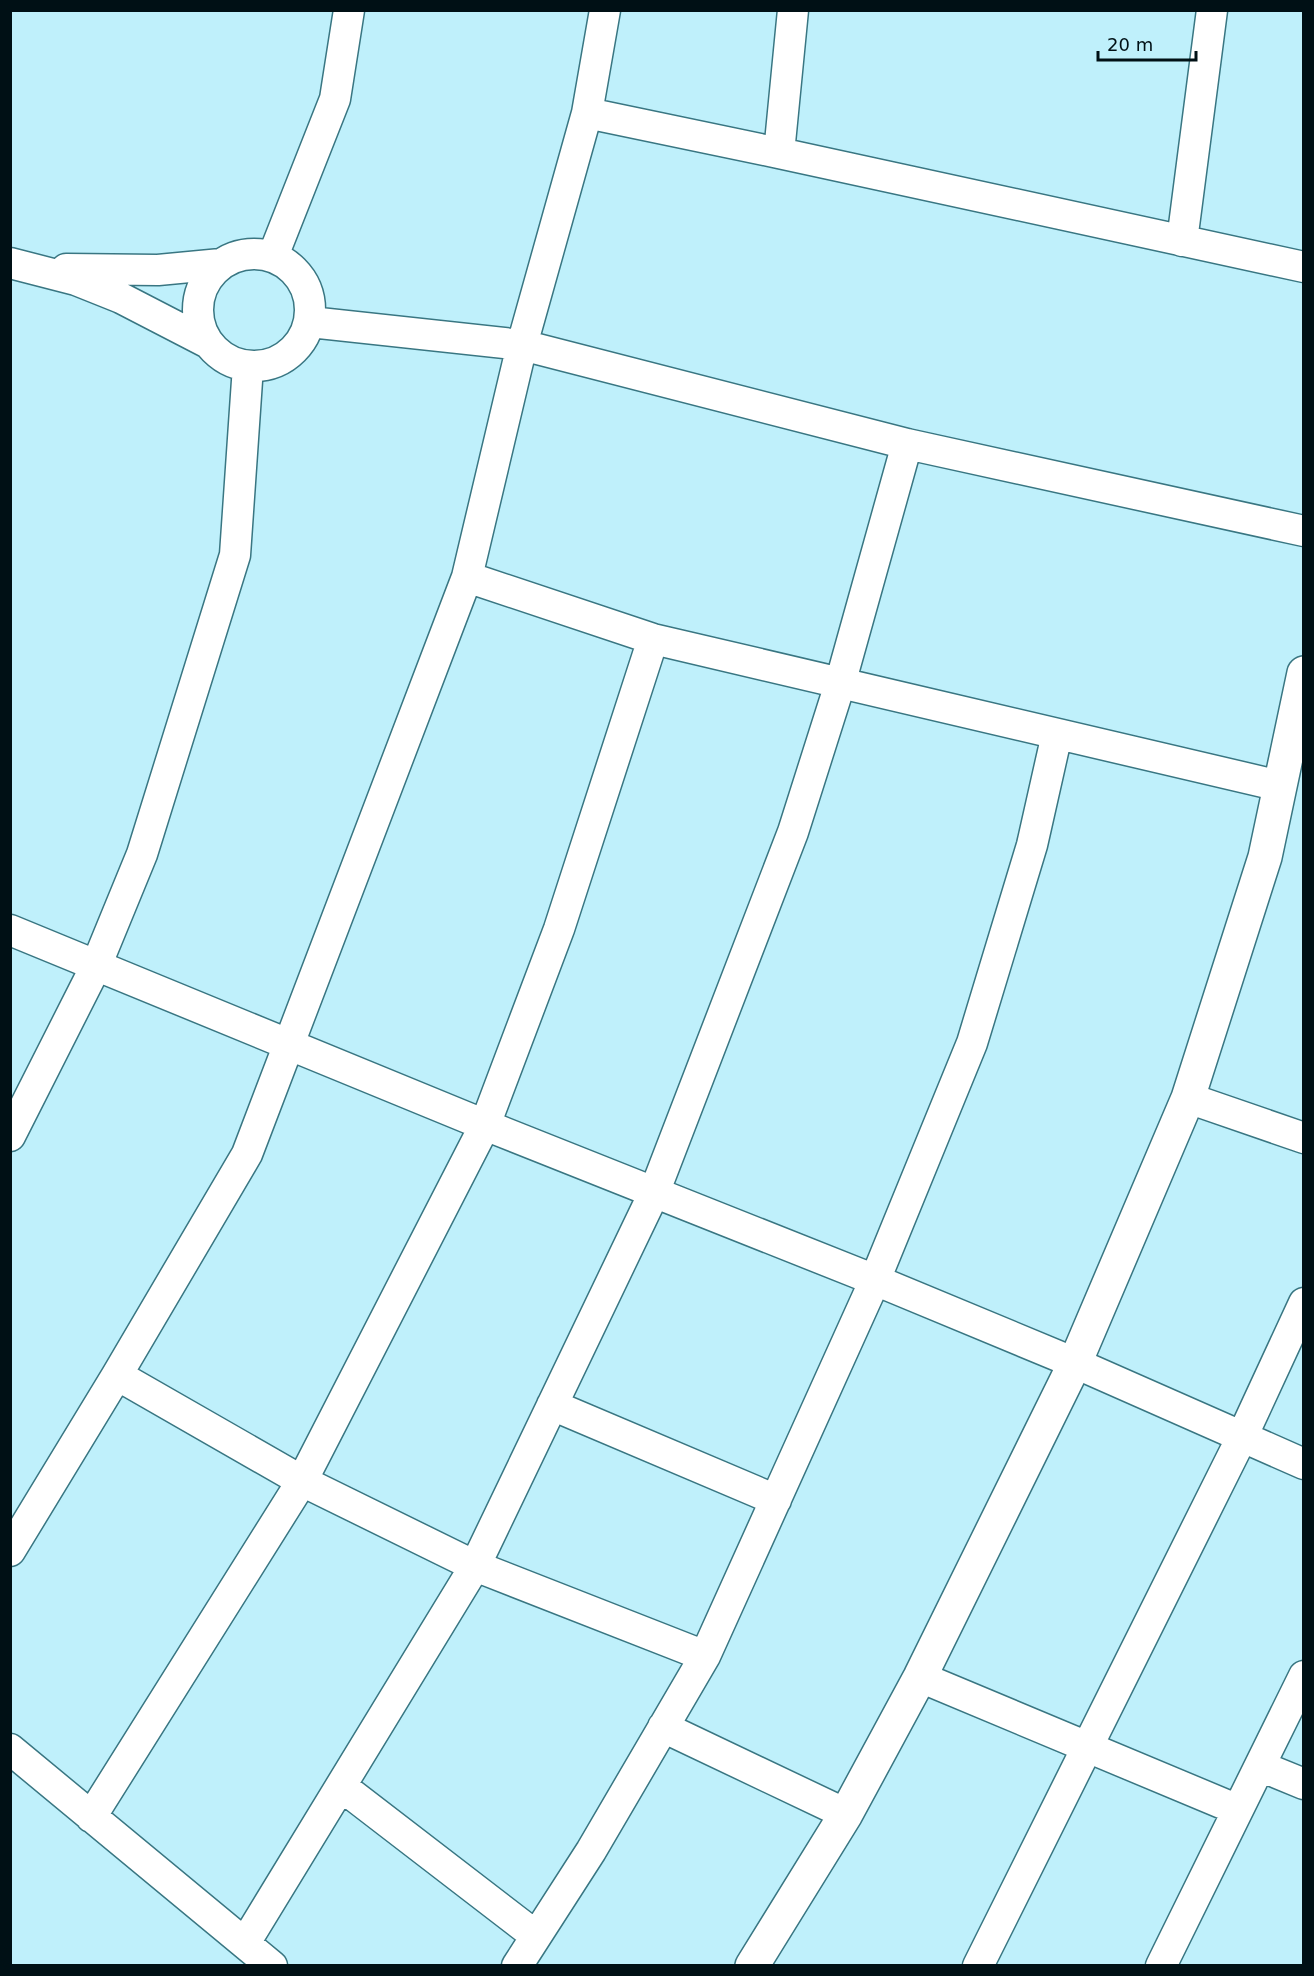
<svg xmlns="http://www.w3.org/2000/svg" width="1314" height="1976" font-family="'DejaVu Sans',sans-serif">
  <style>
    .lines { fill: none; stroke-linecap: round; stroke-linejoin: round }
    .street-casing { stroke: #397682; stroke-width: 33 }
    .secondary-casing { stroke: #397682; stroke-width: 36 }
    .street { stroke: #fff; stroke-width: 30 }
    .secondary { stroke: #fff; stroke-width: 33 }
  </style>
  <rect width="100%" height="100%" fill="#bff0fb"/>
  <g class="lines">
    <defs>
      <path id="street" d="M587,113L779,153L1304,267
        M779,153L793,10
        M1182,241L1212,10
        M198 310a56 56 0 1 1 112 0a56 56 0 1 1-112 0Z
        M273,256L335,99L349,10
        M10,263L76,280L121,298L208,343
        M66,269L158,270L221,264
        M310,322L522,345L907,444L1304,531
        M467,577L653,639L1280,786
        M10,930L485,1125L875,1280L1075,1363L1304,1464
        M1188,1098L1304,1138
        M10,1136L96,966L142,854L235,555L248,366
        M117,1375L302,1481L475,1566L705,1656
        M552,1405L776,1500
        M10,1551L117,1375L247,1154L467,577L522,345L587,113L605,10
        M920,1677L1238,1810
        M663,1727L846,1814
        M10,1749L272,1966
        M1260,1766L1304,1784
        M341,1786L536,1936
        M91,1817L302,1481L485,1125L559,929L653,639
        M245,1943L475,1566L654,1193L793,832L840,684L907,444
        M517,1966L591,1851L705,1656L875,1280L972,1043L1032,845L1057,734
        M978,1966L1242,1437L1304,1303
        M1161,1966L1304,1676"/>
      <path id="secondary" d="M752,1966L846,1814L920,1677L1075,1363L1188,1098L1265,857L1304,673"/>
    </defs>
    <use href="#street" class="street-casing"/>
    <use href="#secondary" class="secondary-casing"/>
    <use href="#street" class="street"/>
    <use href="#secondary" class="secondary"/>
  </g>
  <rect width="1314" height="1976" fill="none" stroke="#001015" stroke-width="24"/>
  <path d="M1098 51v9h98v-9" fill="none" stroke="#001015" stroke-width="3"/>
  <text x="1107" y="51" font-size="18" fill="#001015" stroke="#bff0fb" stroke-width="4.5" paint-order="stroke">20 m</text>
</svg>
